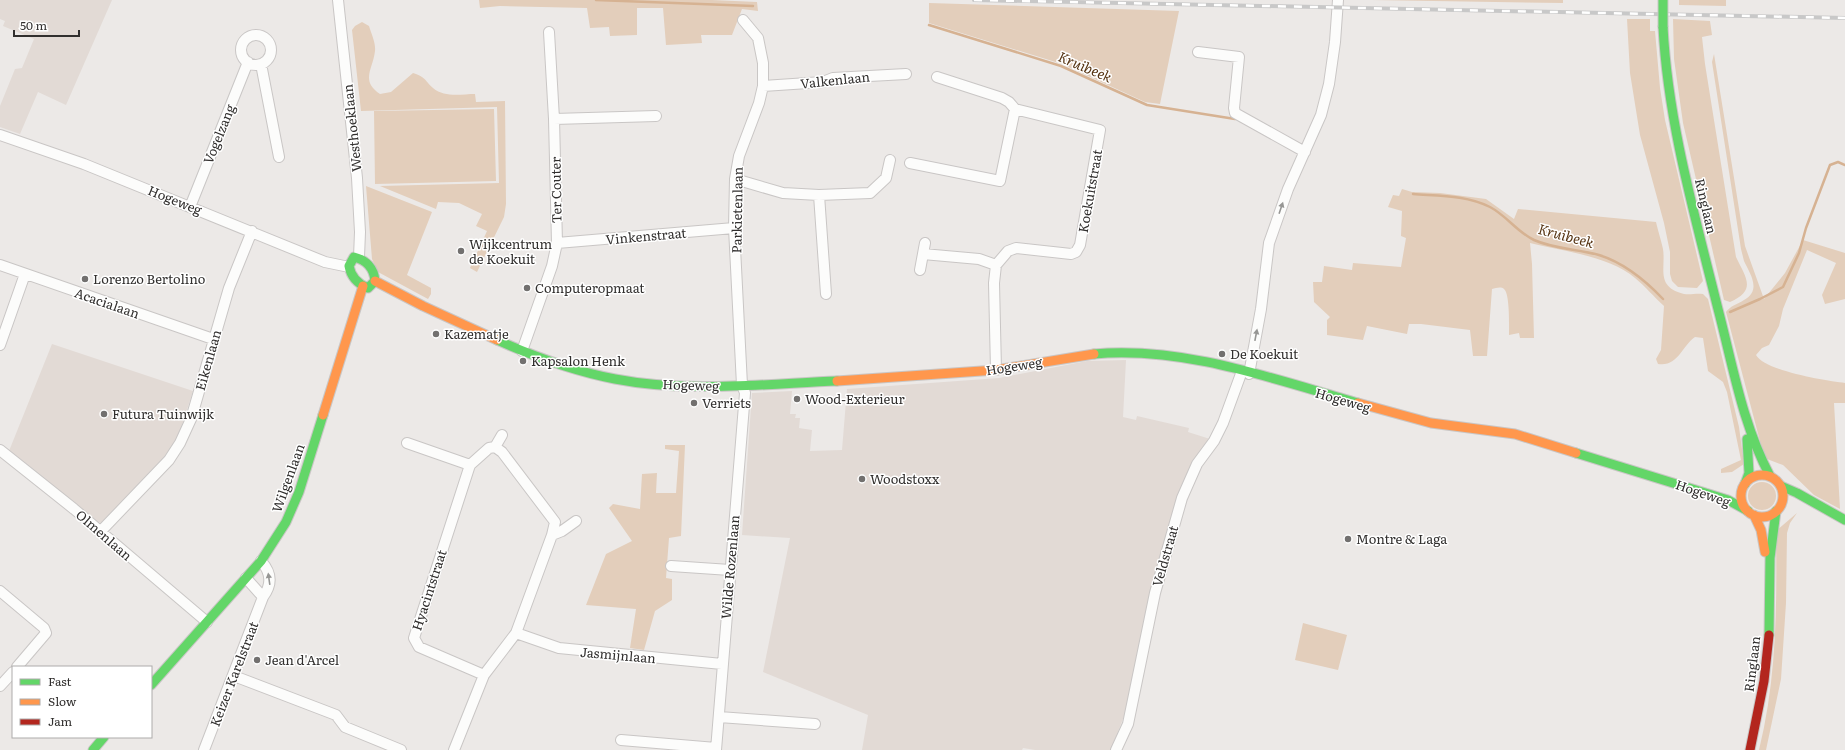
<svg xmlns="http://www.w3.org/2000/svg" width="1845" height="750" font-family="Literata,serif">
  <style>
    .built { fill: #e2dad5 }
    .green { fill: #e3cebb }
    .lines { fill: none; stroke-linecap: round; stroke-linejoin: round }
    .stream { stroke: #d6b292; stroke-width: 2.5 }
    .street-casing { stroke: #c9c6c5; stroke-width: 12 }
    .fast-casing { stroke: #c9c6c5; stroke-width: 11 }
    .slow-casing { stroke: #c9c6c5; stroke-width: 11 }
    .jam-casing { stroke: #c9c6c5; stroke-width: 11 }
    .street { stroke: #fcfcfb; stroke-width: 10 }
    .fast { stroke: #63d668; stroke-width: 9 }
    .slow { stroke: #ff974d; stroke-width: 9 }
    .jam { stroke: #b3261e; stroke-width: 9 }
    .rail-casing { stroke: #c8c8c8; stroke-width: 4 }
    .rail { stroke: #fff; stroke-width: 2.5; stroke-dasharray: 8; stroke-linecap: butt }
    .fast-bridge-casing { stroke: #c9c6c5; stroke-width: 11; stroke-linecap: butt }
    .fast-bridge { stroke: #63d668; stroke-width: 9 }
    .oneway { fill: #969694 }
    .poi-dot { fill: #72706f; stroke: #fff; stroke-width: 1.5 }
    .labels { text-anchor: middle; stroke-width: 3; stroke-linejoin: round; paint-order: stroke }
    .street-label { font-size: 13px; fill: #312f2e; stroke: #fff }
    .poi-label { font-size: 13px; fill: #312f2e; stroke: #fff; text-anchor: start }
    .water-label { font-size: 14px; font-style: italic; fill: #531; stroke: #fff }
  </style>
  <rect width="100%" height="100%" fill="#ece9e7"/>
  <path class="built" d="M0,0H112L66,105L38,92L20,134L0,127V106L15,69L22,68L34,39L3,26L5,21L0,19Z
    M52,344L193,391L178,438L164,457L101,523L96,521L9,451Z
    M1126,360L1123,417L1136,420L1137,416L1189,428L1188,432L1210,439L1152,591L1124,716L1111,750H1035L1023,748L1022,750H862L868,715L763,672L790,538L742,535L752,393L792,391L790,414H796L795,418H800L799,428L812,430L810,451L842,450L847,389L999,378L1087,361Z"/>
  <path class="green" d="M479,0H712L757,2L758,11L742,9L732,35H701L702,43L666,45L663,8H637V35L610,36L609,27L590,28L587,8L500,6L480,8Z
    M1372,0H1563V3Z
    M1679,0H1726V6L1679,5Z
    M929,3L1179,11L1160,104L1145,102L1062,64L929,23Z
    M1627,19H1650V31H1655L1660,88L1665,120L1703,281L1697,288L1678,287L1672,281L1670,274V252L1664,223L1640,135L1630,73Z
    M1673,19L1710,21L1712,35L1702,37L1705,64L1736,257C1746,278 1757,290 1730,302L1724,300L1683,123L1674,59Z
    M362,22L369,26C371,33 376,43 375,51C373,69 360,81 380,94L391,92L413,73C426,77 424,80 433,88C445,98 461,94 475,94L476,102L505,101L506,204L504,217L477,272L470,268L487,231L476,226L482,214L459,203L438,202L436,209L380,186L499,183L497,107L361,111L352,30L355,26Z
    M1714,54L1745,246L1764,299L1785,273L1803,240L1845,253V299L1825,304L1822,295L1836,263L1807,250L1783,309L1779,326L1769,345L1762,348L1756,355C1765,371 1826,381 1845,383V403H1834L1840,509L1814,495L1783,465L1767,459L1761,445L1726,312C1730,306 1738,304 1744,300C1762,290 1750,274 1744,261C1743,257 1742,253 1741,249L1712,62Z
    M494,109L496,181L375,184L374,111Z
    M366,186L432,212L407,275L431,288V294L428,299L378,272L372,259Z
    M1402,189L1412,192L1440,193L1486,199L1514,219L1518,209L1656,222C1658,231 1661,240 1663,249C1666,268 1655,287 1684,294C1691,295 1696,293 1703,294L1708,299L1739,427L1744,464L1732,472L1721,473V469L1741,460L1727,392L1723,382L1708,371L1703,338L1695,337C1681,347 1678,367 1658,364L1656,359L1661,350L1664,306C1654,297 1645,286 1635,278C1610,256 1561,251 1530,243L1532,264L1534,338H1520L1519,333L1509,335C1509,326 1510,294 1504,289C1501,286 1496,288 1492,289L1487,356H1473L1470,330L1421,324H1409L1407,334L1367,326L1363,340L1327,335V320L1330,317L1314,302L1313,282H1322L1324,266L1352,270L1353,263L1401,267L1406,238L1401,236L1402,211L1388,207L1393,195L1399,196Z
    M665,445H685L681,536L669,538L666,578L672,579V600L655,611L644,650L630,648L636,609L586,605L606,554L632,541L609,508L613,504L640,509L642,474L657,473L656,493H676L679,451L665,449Z
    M1748 496a14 14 0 1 1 28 0a14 14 0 1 1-28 0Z
    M1797,513L1790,523L1787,533L1786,603L1781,679L1766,750H1759C1777,678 1777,604 1776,531Z
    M1303,623L1347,635L1338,670L1295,660Z"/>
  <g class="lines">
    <path class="stream" d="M596,0L753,6
      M929,25L1061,66L1147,105L1235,119
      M1413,194C1439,196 1466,195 1490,207C1507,216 1517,232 1534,240C1554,249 1578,249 1599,255C1625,263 1645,280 1663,299
      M1730,312L1760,299L1783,287L1799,253L1806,228L1830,165L1838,162L1845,165"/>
    <defs>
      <path id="street" d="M338,0L357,178L360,232L359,257
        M241 50a15 15 0 1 1 30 0a15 15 0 1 1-30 0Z
        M1198,52L1239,57L1234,108L1235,113L1305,152
        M261,64L279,157
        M937,77L1002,98L1009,102L1015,109
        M763,86L823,82L833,78L906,74
        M554,119L656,116
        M0,135L84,164L325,262L349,267
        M910,163L1000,181L1015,109L1100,130L1080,245L1076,252L1071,254L1016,248L1008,251L996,265L994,283L996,370
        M735,179L783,193L819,195L870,193L886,178L890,160
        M819,195L826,294
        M190,207L248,62
        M557,243L734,228
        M923,254L979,259L996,265
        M0,265L213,339
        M920,270L925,243
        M0,345L25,274
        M522,351L552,266L557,243L554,119L549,32
        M1249,374L1261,309L1269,243L1288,189L1321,115L1329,84L1335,42L1338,0
        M407,443L470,465L489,448L495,447L502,452L555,522L552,535L516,633L484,675L454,750
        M495,447L502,435
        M0,450L74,509L207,622
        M470,465L414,638L419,647L484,675
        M100,532L169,460L180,443L191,419L229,288L252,231
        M552,535L562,531L576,521
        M671,566L730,570
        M246,578L263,597
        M0,591L44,628L46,633L17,667
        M516,633L559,648L722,664
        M234,676L336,715L345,727L401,750
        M0,686L13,672
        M719,717L815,724
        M621,740L716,748
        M204,750L263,597C272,585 272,573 261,561
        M716,750L745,393L742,385L734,228L735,179L739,156L759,103L763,86V63L758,38L743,20
        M1116,750L1128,724L1155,593L1182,498L1197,464L1214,441L1223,423L1242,371"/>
      <path id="fast" d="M1663,27C1668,123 1695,216 1718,309C1733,366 1742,423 1770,476
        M354,257C366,260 374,268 375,281L368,288C358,284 351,277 349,266Z
        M497,340C535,357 574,371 615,379C687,393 765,384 837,381
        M1094,354C1184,346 1273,379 1358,403
        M1576,453L1728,500L1748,511
        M1745,484L1749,473L1747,439
        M1781,486L1797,493L1845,520
        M1769,635L1770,558L1776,511
        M151,685L261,561L286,522L299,492L323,415
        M93,750L104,737"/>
      <path id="slow" d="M375,281L423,306L497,340
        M837,381L996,370L1094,354
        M1358,403L1431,423L1515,434L1576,453
        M323,415L363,286
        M1741 496a21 21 0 1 1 42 0a21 21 0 1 1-42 0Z
        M1754,515L1761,530L1765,552"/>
      <path id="jam" d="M1750,750L1764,681L1769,635"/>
    </defs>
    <use href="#street" class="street-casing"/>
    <use href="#fast" class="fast-casing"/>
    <use href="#slow" class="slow-casing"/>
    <use href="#jam" class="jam-casing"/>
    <use href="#street" class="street"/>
    <use href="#fast" class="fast"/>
    <use href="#slow" class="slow"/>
    <use href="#jam" class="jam"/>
    <defs>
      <path id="rail" d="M974,0L1845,18"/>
    </defs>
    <use href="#rail" class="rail-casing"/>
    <use href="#rail" class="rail"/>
    <defs>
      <path id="fast-bridge" d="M1663,0V27"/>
    </defs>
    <use href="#fast-bridge" class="fast-bridge-casing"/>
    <use href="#fast-bridge" class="fast-bridge"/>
  </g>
  <defs><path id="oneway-solid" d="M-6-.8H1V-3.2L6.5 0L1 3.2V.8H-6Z"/></defs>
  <g class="oneway">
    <use href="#oneway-solid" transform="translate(1281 208) rotate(-71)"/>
    <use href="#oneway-solid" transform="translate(1256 335) rotate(-79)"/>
    <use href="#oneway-solid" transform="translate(269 579) rotate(-98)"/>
  </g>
  <g class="poi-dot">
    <circle cx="461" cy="251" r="4"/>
    <circle cx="85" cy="279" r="4"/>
    <circle cx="527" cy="288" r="4"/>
    <circle cx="436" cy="334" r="4"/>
    <circle cx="1222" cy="354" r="4"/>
    <circle cx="523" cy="361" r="4"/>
    <circle cx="797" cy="399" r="4"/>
    <circle cx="694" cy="403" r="4"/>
    <circle cx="104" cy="414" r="4"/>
    <circle cx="862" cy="479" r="4"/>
    <circle cx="1348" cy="539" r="4"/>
    <circle cx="257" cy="660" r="4"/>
  </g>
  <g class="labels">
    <g class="street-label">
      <text transform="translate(835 80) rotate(-6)" y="5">Valkenlaan</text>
      <text transform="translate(352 128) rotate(-96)" y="5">Westhoeklaan</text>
      <text transform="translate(219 134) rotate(-68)" y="5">Vogelzang</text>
      <text transform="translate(556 190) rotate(-91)" y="5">Ter Couter</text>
      <text transform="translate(1090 191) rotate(-80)" y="5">Koekuitstraat</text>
      <text transform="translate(175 200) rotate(22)" y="5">Hogeweg</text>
      <text transform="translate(1706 206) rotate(77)" y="5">Ringlaan</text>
      <text transform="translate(737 210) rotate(-89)" y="5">Parkietenlaan</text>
      <text transform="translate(646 236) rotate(-5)" y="5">Vinkenstraat</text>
      <text transform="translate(107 303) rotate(19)" y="5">Acacialaan</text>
      <text transform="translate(208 360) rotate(-74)" y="5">Eikenlaan</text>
      <text transform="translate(1014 366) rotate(-9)" y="5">Hogeweg</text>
      <text transform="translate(691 385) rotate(2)" y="5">Hogeweg</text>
      <text transform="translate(1343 400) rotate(16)" y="5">Hogeweg</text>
      <text transform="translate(288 478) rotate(-70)" y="5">Wilgenlaan</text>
      <text transform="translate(1703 493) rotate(19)" y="5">Hogeweg</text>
      <text transform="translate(104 535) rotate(41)" y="5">Olmenlaan</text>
      <text transform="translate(1165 556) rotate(-74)" y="5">Veldstraat</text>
      <text transform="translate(730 567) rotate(-85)" y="5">Wilde Rozenlaan</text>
      <text transform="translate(429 590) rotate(-72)" y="5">Hyacintstraat</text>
      <text transform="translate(618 655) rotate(5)" y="5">Jasmijnlaan</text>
      <text transform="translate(1752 664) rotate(-83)" y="5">Ringlaan</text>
      <text transform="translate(234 674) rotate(-69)" y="5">Keizer Karelstraat</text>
    </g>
    <g class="poi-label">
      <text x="469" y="249">Wijkcentrum<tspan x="469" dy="15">de Koekuit</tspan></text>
      <text x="93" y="284">Lorenzo Bertolino</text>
      <text x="535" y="293">Computeropmaat</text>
      <text x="444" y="339">Kazematje</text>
      <text x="1230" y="359">De Koekuit</text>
      <text x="531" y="366">Kapsalon Henk</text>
      <text x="805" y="404">Wood-Exterieur</text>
      <text x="702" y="408">Verriets</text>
      <text x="112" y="419">Futura Tuinwijk</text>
      <text x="870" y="484">Woodstoxx</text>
      <text x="1356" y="544">Montre &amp; Laga</text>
      <text x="265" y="665">Jean d'Arcel</text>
    </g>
    <g class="water-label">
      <text transform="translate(1085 67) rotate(23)" y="5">Kruibeek</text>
      <text transform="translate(1566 236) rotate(15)" y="5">Kruibeek</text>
    </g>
  </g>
  <rect x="12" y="666" width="140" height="72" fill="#ffffff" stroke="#adacab"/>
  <rect x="20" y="679" width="20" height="6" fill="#63d668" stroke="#adacab"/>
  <text x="48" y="686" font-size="12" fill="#312f2e">Fast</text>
  <rect x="20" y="699" width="20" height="6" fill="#ff974d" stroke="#adacab"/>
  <text x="48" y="706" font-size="12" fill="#312f2e">Slow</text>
  <rect x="20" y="719" width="20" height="6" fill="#b3261e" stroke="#adacab"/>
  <text x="48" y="726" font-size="12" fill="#312f2e">Jam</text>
  <path d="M14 30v6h65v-6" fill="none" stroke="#312f2e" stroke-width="2"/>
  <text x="20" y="30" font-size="12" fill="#312f2e" stroke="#ffffff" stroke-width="3" paint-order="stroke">50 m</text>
</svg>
